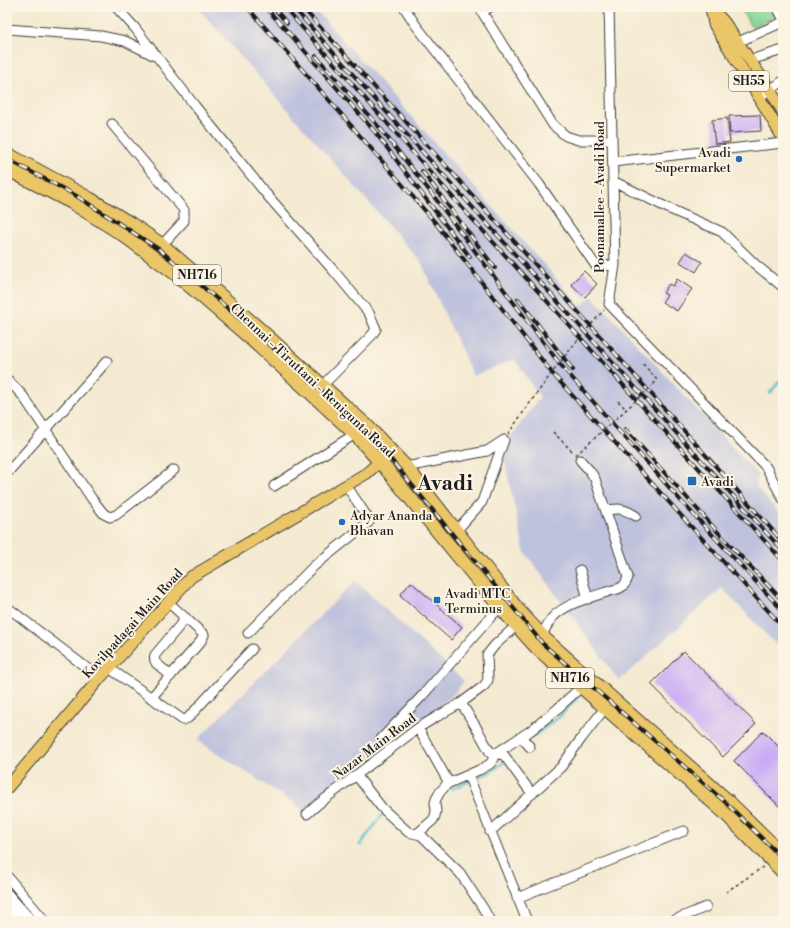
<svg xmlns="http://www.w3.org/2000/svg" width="790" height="928" font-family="'Libre Bodoni',serif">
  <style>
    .industrial { fill: #bfc2dd }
    .green { fill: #84d596; stroke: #507859 }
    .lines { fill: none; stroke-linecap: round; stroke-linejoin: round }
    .stream { stroke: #55bfd1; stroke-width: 2.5 }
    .building { fill: #c9acf6 }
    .minor-casing { stroke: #3c3b37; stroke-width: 11 }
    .major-casing { stroke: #3c3b37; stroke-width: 13 }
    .highway-casing { stroke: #3c3b37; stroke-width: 15 }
    .path { stroke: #3c3b37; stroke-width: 1.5; stroke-dasharray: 3 3; stroke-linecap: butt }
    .minor { stroke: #fff; stroke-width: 9 }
    .major { stroke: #ebc669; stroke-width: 11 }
    .highway { stroke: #ebc669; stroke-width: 13 }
    .rail-casing { stroke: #1c1c1c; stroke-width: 4 }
    .rail { stroke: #fcf5e5; stroke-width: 2.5; stroke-dasharray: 8; stroke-linecap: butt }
    .path-bridge { stroke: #3c3b37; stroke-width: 1.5; stroke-dasharray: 3 3; stroke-linecap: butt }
    .poi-dot { fill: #1f6fb2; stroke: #fcf5e5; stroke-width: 1.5 }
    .labels { text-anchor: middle; stroke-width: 4; stroke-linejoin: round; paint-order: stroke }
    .shield { fill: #fcf5e5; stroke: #5f5d58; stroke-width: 1 }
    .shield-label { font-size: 12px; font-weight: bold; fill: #1c1c1c }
    .poi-label { font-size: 13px; fill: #1c1c1c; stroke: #fcf5e5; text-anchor: start }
    .street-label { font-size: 13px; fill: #1c1c1c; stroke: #fcf5e5 }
    .town-label { font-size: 21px; font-weight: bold; fill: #1c1c1c; stroke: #fcf5e5 }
  </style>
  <rect width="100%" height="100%" fill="#fcf5e5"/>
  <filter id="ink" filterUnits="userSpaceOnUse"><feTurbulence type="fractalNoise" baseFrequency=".025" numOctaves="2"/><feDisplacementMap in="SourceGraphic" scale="8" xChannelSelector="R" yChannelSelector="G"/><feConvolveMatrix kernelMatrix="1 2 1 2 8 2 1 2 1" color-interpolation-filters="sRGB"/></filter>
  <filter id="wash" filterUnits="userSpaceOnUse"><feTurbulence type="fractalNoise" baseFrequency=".012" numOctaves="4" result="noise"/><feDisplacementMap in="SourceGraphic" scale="16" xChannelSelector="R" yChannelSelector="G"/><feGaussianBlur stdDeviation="0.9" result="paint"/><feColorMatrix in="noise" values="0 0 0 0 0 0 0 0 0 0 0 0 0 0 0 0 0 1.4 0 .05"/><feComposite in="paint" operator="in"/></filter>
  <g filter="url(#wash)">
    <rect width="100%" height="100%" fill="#f4ead1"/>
    <path class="industrial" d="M197,7H313L581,306L592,296L758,475L756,487L783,517V652L722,588L619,681L524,551L502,449L540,397L514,359L473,376L421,262Z
      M355,581L464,681L452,696L304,810L197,740Z"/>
    <path class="green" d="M740,7H771L776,16L752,28Z"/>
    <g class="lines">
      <path class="stream" d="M770,393L783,377
        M532,737L560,716L577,698
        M451,789L492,771L503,763
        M360,845L382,815"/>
    </g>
    <g id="blocks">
      <path class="building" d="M760,115L761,131L730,133L729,116Z
        M727,118L730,142L715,144L712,120Z
        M686,252L702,262L696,272L680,262Z
        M584,271L597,284L585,297L571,284Z
        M677,279L692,289L677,311L662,302L667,295L663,293L669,284L673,286Z
        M411,582L462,627L451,640L400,595Z
        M684,651L756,724L723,757L651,684Z
        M763,731L783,751V810L734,761Z"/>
    </g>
  </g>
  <g filter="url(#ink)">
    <use href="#blocks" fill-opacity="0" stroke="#3c3b37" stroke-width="1"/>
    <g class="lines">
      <defs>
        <path id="minor" d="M116,7L135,28L195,106L267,195L333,270L369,313L376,329L372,335L318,390
          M404,7L415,24L539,184L596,266L615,265
          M490,7L482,12L553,125L566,136L578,140H612
          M609,7L615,265L609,304L766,467L783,499
          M777,7L783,18
          M7,29L101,36L125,41L155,56
          M738,42L783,22
          M750,60L783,50
          M759,97L770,90L783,81
          M112,124L184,210V221L162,245
          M613,162L783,143
          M613,181L672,210L722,232L756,265L783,287
          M7,379L23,396L92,499L104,514L110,517L116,515L174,470
          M406,467L487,451L504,440
          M7,473L107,361
          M274,486L355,434
          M605,509C610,510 614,509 618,509C625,509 631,513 636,516
          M456,531L482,502L504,440
          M580,570L588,599
          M7,607L100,678
          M248,633L314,566L369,522L368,518L346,485
          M542,636C545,629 548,622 553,617C566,603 595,596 613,590C622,589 626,585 628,577L595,479L590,471L580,460
          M109,668L183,720L188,718L252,649
          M171,676L156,663C154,660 154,658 155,655L186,618
          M151,698L201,641L204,635L202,633L168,602
          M461,703L484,686L488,680L487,655L495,645L517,625
          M418,728L449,783
          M521,737L530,747
          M381,739L422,696L503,603
          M356,775L382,808L408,832L421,835L460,873L483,908L490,921
          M468,775L527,921
          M307,814L317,805L418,728L438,716L461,703L476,727L490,752L504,755L532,794
          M490,832L561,767L581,739L605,708
          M417,834L433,820L435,816L436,811L435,803L436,799L440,792L447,784L479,770L490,764L492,761L495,754L530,731L555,711L581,687
          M7,876L45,921
          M7,893L32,921
          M517,898L684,831
          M7,906L20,921
          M672,921L706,907"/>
        <path id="major" d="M711,8L714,24L759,97L783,138
          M711,8L724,22L770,90L783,112
          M7,788L100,678L191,577L367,473L379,462L390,451"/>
        <path id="highway" d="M7,154L90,199L131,224L162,245L257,327L366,425L406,467L519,611L545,639L728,801L783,855
          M7,169L71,202L122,234L176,274L241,330L313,395L355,434L387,470L500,607L536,647L723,811L783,872"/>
      </defs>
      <use href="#minor" class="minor-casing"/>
      <use href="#major" class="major-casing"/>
      <use href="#highway" class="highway-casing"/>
      <path class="path" d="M643,364L657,380L652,386
        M618,401L626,409
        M553,432L575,454
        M508,434C539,390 568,349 604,310
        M726,892L763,867"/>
      <use href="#minor" class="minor"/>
      <use href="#major" class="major"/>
      <use href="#highway" class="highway"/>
      <defs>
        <path id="rail" d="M247,7L336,108L434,221L552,373L687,522L783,627
          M265,7L290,34L375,132L470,257
          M273,7L287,23
          M284,7L465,211L783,561
          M293,7L381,106L783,551
          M302,7L590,325L783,542
          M316,56L379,127L432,194L559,363L682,502L783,611
          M7,159L75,195L160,250L253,330L344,411L379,445L543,644L724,801L783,859
          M422,171L495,268
          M518,299L573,370
          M625,429L726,541L783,601"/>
      </defs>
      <use href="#rail" class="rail-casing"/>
      <use href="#rail" class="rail"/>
      <path class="path-bridge" d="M576,455L652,386"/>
    </g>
  </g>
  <g class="poi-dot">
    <circle cx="739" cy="159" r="4"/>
    <rect x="687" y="476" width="10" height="10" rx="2"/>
    <circle cx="342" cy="522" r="4"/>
    <rect x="433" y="596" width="8" height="8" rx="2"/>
  </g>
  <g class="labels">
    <g class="shield">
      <rect x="729" y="71" width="40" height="20" rx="3"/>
      <rect x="173" y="265" width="48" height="20" rx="3"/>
      <rect x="546" y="668" width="48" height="20" rx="3"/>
    </g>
    <g class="shield-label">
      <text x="749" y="85">SH55</text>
      <text x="197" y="279">NH716</text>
      <text x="570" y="682">NH716</text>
    </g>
    <g class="poi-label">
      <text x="731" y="157" text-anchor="end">Avadi<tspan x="731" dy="15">Supermarket</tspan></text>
      <text x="701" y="486">Avadi</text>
      <text x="350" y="520">Adyar Ananda<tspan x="350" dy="15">Bhavan</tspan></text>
      <text x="445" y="598">Avadi MTC<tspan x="445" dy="15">Terminus</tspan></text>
    </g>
    <g class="street-label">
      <text transform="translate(599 197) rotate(-90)" y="5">Poonamallee - Avadi Road</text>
      <text transform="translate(313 380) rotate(43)" y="5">Chennai - Tiruttani - Renigunta Road</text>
      <text transform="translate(132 623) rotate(-48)" y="5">Kovilpadagai Main Road</text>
      <text transform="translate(374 746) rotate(-37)" y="5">Nazar Main Road</text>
    </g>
    <g class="town-label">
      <text x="445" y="490">Avadi</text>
    </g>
  </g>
  <rect width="790" height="928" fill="none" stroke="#fcf5e5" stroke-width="24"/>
</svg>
